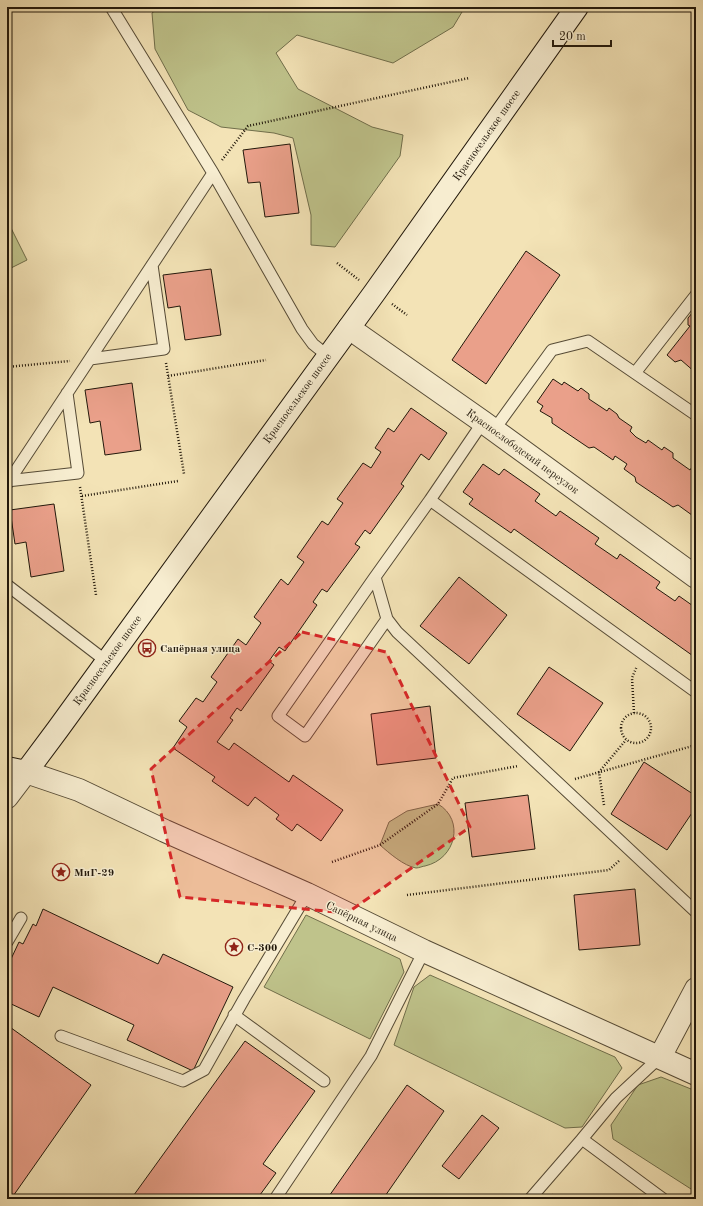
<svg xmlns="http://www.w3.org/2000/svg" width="703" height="1206" font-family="'Old Standard TT',serif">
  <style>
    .green { fill: #bfc38b; stroke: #706e4b }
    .building { fill: #eaa08a; stroke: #22180b }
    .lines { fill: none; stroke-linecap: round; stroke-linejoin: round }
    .service-casing { stroke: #564b36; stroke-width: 13 }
    .minor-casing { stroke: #564b36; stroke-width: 24 }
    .tertiary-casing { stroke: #564b36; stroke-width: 24 }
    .secondary-casing { stroke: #22180b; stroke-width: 24 }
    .path { stroke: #22180b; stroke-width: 2.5; stroke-dasharray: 1 2; stroke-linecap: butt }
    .service { stroke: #f7edd0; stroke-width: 11 }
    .minor { stroke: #f7edd0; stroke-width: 22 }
    .tertiary { stroke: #f7edd0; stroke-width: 22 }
    .secondary { stroke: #f7edd0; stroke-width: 22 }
    .marked { fill: #d62828; fill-opacity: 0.2; stroke: #d62828; stroke-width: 3; stroke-dasharray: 8 5; stroke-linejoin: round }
    .labels { text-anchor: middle; stroke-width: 3; stroke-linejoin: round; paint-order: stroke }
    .street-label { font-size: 11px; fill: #22180b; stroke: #f7edd0 }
    .poi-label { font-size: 11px; font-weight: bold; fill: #22180b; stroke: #f7edd0; text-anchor: start }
  </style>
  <rect width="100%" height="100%" fill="#f3e3b6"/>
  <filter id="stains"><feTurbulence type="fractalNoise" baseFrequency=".005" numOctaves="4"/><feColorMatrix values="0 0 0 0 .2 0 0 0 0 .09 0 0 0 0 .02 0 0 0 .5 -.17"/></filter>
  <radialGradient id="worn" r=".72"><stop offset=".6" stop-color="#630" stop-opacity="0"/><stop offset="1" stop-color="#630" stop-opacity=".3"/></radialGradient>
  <path class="green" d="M160,7H465L453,27L393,63L297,35L276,53L298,89L372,127L403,135L400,156L335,247L311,245V215L293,138L274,133L221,127L188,110L155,49L152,13Z
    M7,220L27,260L7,270Z
    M438,804C465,820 456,859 425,866C423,866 419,868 416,868C404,866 389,853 380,845L389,822L407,811Z
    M306,915L400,959L404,972L370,1039L264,987Z
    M430,975L615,1057L622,1068L582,1127L565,1128L394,1045L414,987Z
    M661,1077L696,1091V1186L691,1189L613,1139L611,1125L638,1085Z"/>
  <path class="building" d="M290,144L299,213L265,217L260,182L248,183L243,150Z
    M526,251L560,275L486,384L452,360Z
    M211,269L221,335L185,340L180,306L168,308L163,275Z
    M693,312L696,314V373L681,360L675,362L667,355L690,326L688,325V318Z
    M553,379L562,385L564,382L578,391L581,388L589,394V399L607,411L609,408L617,414L619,418L632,427L630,431L636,437L646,443L648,440L662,450L664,447L673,453V458L690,470L692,467L696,469V518L678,505L673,507L636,482L635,477L624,469L627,464L615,456L613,460L594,447L589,448L552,423V418L540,411L543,406L537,402Z
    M132,383L141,450L105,455L100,421L90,423L85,390Z
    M411,408L447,433L429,460L421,454L401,484L404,486L370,534L365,530L355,544L360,547L327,592L322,589L313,602L317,605L285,651L279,647L269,661L274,665L241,711L237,708L230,718L233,720L217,742L229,750L234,743L289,782L293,775L343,810L321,841L297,824L292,831L276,819L279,815L255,797L248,806L212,781L215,777L173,748L187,727L179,721L196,698L203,702L217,682L211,677L238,639L246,645L261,623L254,617L281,579L288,585L304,562L297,557L322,521L328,525L343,503L337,499L363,463L371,468L381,452L375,448L388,428L394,432Z
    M483,464L499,475L504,469L540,494L535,501L556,516L560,511L599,538L595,544L617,559L620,554L660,582L656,588L675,601L679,596L696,608V658L514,529L511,533L469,504L473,499L463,492Z
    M54,504L64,571L31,577L26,542L15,544L10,510Z
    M459,577L507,615L469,664L420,626Z
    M549,667L603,703L570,751L517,714Z
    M430,706L436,758L377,765L371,714Z
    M644,762L696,796V807L667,850L611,814Z
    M528,795L535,849L472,857L465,803Z
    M635,889L640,945L579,950L574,895Z
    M43,909L158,964L163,954L233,987L193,1071L127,1040L134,1025L53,987L39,1017L7,1002V960L8,957L11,959L19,942L23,944L33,924L36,926Z
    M7,1025L91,1085L11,1199H7Z
    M245,1041L315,1091L263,1164L276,1173L257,1199H131Z
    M407,1085L444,1111L383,1199H327Z
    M482,1115L499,1128L459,1179L442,1166Z
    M552,1194L558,1199H547Z"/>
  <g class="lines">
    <defs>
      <path id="service" d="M111,7L213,173L302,329L313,344L328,356
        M90,359L164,349L152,265
        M635,373L696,295
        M483,422L430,500L696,692
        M494,430L552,350L588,341L696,415
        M7,481L78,473L67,393
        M7,484L213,173
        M430,500L375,577L387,619L397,632L696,912
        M375,577L278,716L305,736L387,619
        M7,585L106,661
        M7,942L21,918
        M234,1015L324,1081
        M61,1036L183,1081L204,1070L244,999L307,894
        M660,1057L616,1098L582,1139L663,1199
        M275,1199L371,1056L424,951
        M530,1199L582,1139"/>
      <path id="minor" d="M349,328L483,422L696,577
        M7,797L26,772
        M660,1057L696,989"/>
      <path id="tertiary" d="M26,772L79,790L165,831L307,894L424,951L696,1074"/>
      <path id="secondary" d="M7,768L26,772L58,729L375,292L577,7"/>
    </defs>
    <use href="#service" class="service-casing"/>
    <use href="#minor" class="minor-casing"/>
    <use href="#tertiary" class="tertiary-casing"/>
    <use href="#secondary" class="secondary-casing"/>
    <path class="path" d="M222,160L248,126L469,78
      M337,263L359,280
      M392,304L407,315
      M166,363L184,474
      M7,367L70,361
      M168,376L266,360
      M80,487L96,595
      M82,496L178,481
      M634,713L632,678L637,666
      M621 728a15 15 0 1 1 30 0a15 15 0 1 1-30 0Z
      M575,779L696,745
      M604,805L599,772L626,740
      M332,862L380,845L438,804L453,778L518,766
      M407,895L609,870L620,860"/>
    <use href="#service" class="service"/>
    <use href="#minor" class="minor"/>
    <use href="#tertiary" class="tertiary"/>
    <use href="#secondary" class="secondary"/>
  </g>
  <path class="marked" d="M302,632L386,652L470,827L347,913L180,897L151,769Z"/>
  <defs>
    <symbol id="bus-ring" viewBox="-11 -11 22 22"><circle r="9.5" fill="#f7edd0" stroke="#8f2418" stroke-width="1.5"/><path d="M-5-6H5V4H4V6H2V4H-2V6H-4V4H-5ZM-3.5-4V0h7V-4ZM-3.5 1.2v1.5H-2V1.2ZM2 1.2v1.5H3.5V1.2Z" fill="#8f2418"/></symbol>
    <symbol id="sight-ring" viewBox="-11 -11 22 22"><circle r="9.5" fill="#f7edd0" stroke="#8f2418" stroke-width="1.5"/><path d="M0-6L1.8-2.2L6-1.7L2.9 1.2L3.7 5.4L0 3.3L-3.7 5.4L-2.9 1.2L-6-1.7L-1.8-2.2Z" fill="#8f2418"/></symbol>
  </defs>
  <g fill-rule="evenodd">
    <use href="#bus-ring" x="137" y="638" width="20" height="20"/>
    <use href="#sight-ring" x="51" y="862" width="20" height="20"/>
    <use href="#sight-ring" x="224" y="937" width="20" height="20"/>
  </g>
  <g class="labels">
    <g class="street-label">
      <text transform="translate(486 135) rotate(-55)" y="4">Красносельское шоссе</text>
      <text transform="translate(297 398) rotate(-54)" y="4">Красносельское шоссе</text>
      <text transform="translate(523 451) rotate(36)" y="4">Краснослободский переулок</text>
      <text transform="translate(107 660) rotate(-54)" y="4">Красносельское шоссе</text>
      <text transform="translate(362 921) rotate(26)" y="4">Сапёрная улица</text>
    </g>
    <g class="poi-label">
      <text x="160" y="652">Сапёрная улица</text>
      <text x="74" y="876">МиГ-29</text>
      <text x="247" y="951">С-300</text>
    </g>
  </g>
  <rect width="703" height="1206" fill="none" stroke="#f3e3b6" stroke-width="24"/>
  <rect x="8" y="8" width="687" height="1190" fill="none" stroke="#22180b" stroke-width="2"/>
  <rect x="12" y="12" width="679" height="1182" fill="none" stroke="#22180b"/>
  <path d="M553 40v6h58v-6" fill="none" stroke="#22180b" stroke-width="2"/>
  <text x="559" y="40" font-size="12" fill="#22180b" stroke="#f7edd0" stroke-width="3" paint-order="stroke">20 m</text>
  <rect width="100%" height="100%" filter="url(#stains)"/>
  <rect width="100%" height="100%" fill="url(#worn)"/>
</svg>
